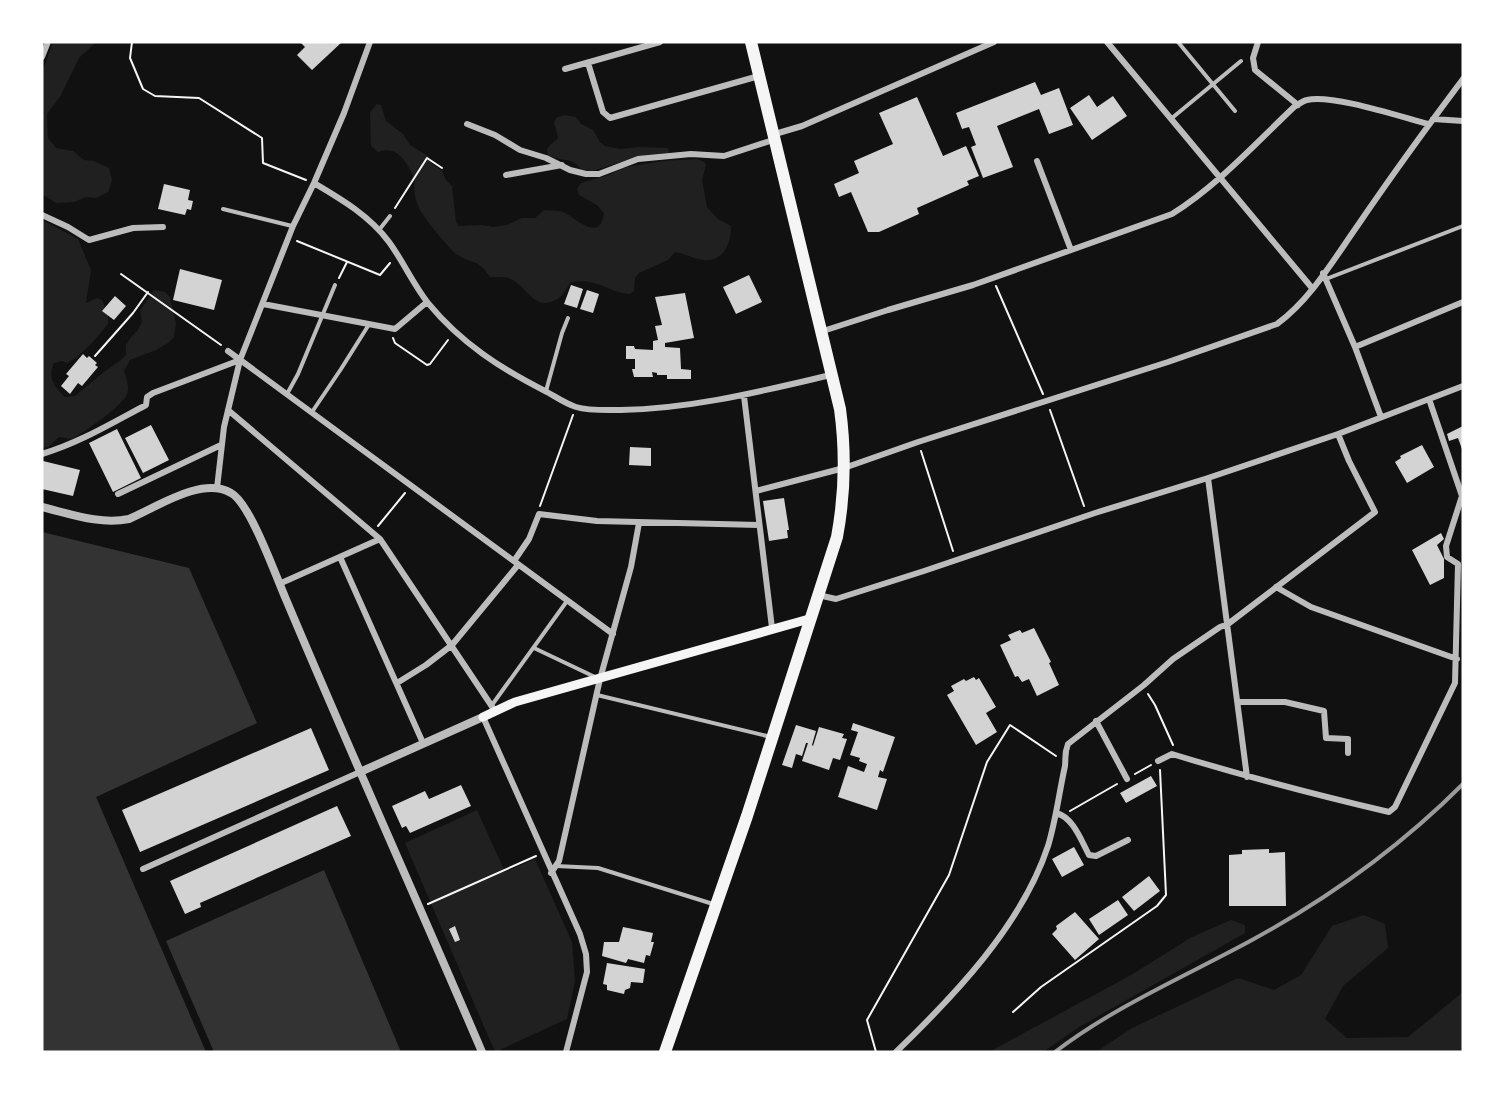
<svg xmlns="http://www.w3.org/2000/svg" width="1505" height="1094" font-family="'Fira Sans',sans-serif">
  <style>
    .green { fill: #202020 }
    .water { fill: #333 }
    .building { fill: #d3d3d3 }
    .lines { fill: none; stroke-linecap: round; stroke-linejoin: round }
    .path { stroke: #f5f5f5; stroke-width: 2 }
    .service { stroke: #bcbcbc; stroke-width: 4 }
    .minor { stroke: #bcbcbc; stroke-width: 6 }
    .tertiary { stroke: #bcbcbc; stroke-width: 8 }
    .secondary { stroke: #f5f5f5; stroke-width: 9 }
    .trunk { stroke: #f5f5f5; stroke-width: 12 }
    .rail { stroke: #9a9a9a; stroke-width: 4 }
  </style>
  <rect width="100%" height="100%" fill="#111"/>
  <path class="green" d="M53,42H96L79,58L60,97L47,114L48,138L56,148L73,151L84,160L94,161L109,168L112,180L108,192L96,198L86,197L74,202L56,203L42,194V73Z
    M377,104L381,105L386,121L403,134L410,145L428,156L431,163L442,171L446,180L452,186L456,222L459,226L482,225L493,227L507,225L522,218H535L544,210C550,211 558,210 563,212C574,216 600,245 604,213L597,205L579,195L577,189L581,183L609,175L621,168L663,161L697,159L704,162L706,165L702,180L707,207L718,219L731,226C731,246 722,265 698,259C690,257 683,253 675,252L668,260L639,273L635,278L634,291L630,294C607,292 598,278 571,282C567,287 565,293 560,297C537,314 529,290 513,280C506,276 497,277 490,277C477,257 471,265 455,253C447,246 423,217 419,208C415,200 413,188 415,180C408,164 398,144 378,152L371,146L370,112Z
    M564,115L576,117L581,124L593,130L600,142L605,146L620,149L640,147L668,148L669,153L638,157L592,171L582,170C570,155 563,163 548,155L547,149C558,134 561,146 554,123L556,118Z
    M42,220L78,239L91,270L86,303L97,298L102,300L108,315V324L92,343L76,358L67,363L62,361L54,363C47,377 55,388 65,397L75,396L104,372L121,360L126,354V345L131,337L138,330L142,322L140,311L154,290L165,292L170,297L176,323L174,337L168,343L156,350L130,360L124,371C126,378 130,387 127,394C123,406 84,432 72,439L59,437L48,447L42,448Z
    M477,810L505,872L535,859L572,942L575,981L567,1019L495,1052L405,843Z
    M1364,915L1385,924L1388,948L1343,986L1325,1019L1347,1038L1408,1037L1463,992V1052H1096L1132,1028L1238,978L1274,990L1301,975L1332,926Z
    M1231,920L1245,925V933L1079,1027L1043,1052H989L1131,975L1192,937Z"/>
  <path class="water" d="M42,532L189,568L257,723L96,797L206,1052H42Z
    M324,870L401,1052H214L166,941Z"/>
  <path class="building" d="M300,42H342L312,70L297,55L305,47Z
    M1035,82L1041,95L1059,88L1073,125L1049,134L1039,109L997,126L1013,167L983,178L971,147L976,145L969,127L962,129L956,113Z
    M1089,95L1097,107L1113,96L1127,116L1092,140L1070,108Z
    M917,97L943,156L966,146L979,176L967,181L969,185L917,208L919,214L879,232H868L851,192L839,197L834,184L859,173L854,161L893,144L879,113Z
    M164,184L190,190L188,200L193,201L191,210L187,209L185,215L158,209Z
    M180,269L222,280L214,310L173,300Z
    M749,275L762,302L736,314L723,287Z
    M571,285L583,289L577,308L564,304Z
    M587,290L599,294L593,313L580,309Z
    M685,293L694,338L665,343V347L680,348L681,369L691,370V379H667V375H657V373L652,372L653,377H634L632,369H635V359H626V346H634L635,349L653,350V341L658,340L655,326L662,325L655,297Z
    M115,296L126,306L114,320L102,311Z
    M83,354L87,358L89,356L97,363L95,365L98,367L82,386L78,383L70,394L61,386L69,376L66,374Z
    M151,425L169,460L143,473L125,438Z
    M1463,426V452L1458,438L1449,441L1447,434Z
    M117,429L141,478L113,492L89,443Z
    M1422,445L1434,467L1407,483L1395,462L1401,458L1400,456Z
    M630,447L651,448V466L629,465Z
    M43,461L80,470L73,496L42,489Z
    M784,498L789,530H787L788,538L769,541L763,501Z
    M1441,533L1444,539L1437,545L1444,559V578L1430,585L1412,550Z
    M1034,628L1051,662L1049,663L1059,685L1037,696L1029,679L1022,682L1018,676L1015,677L1000,645L1011,640L1008,635L1020,630L1022,633Z
    M974,677L976,680L979,678L996,707L986,713L997,732L976,745L947,695L954,691L951,686L964,679L966,681Z
    M853,723L895,737L883,772L880,770L878,777L887,779L877,810L838,797L848,766L864,772L867,764L859,761L860,758L850,755L858,732L851,730Z
    M796,725L816,731L812,745L813,746L819,727L844,734L842,738L847,739L840,760L833,758L829,770L802,761L808,743H806L802,756L796,754L792,768L782,765Z
    M311,728L329,770L140,852L122,810Z
    M1151,776L1157,786L1126,803L1120,793Z
    M461,785L471,806L410,833L406,826L402,828L392,806L425,791L429,799Z
    M337,806L351,836L200,903L201,907L185,914L170,881Z
    M1074,847L1084,865L1062,877L1052,859Z
    M1269,849V853L1285,852L1286,906H1229V855L1242,854V850Z
    M1149,876L1160,891L1134,911L1122,897Z
    M1118,900L1128,915L1099,935L1089,919Z
    M1075,912L1099,939L1075,960L1052,934L1057,929L1056,926Z
    M455,926L460,940L455,942L449,929Z
    M623,927L653,933L651,942H654L650,956L646,955L644,963L628,959L626,963L602,956L604,942H619Z
    M607,963L645,969L643,983L631,982L630,988L625,990L624,994L607,990V985L603,984Z"/>
  <g class="lines">
    <path class="path" d="M132,42L130,58L143,89L155,96L199,98L262,138L263,163L306,180
      M395,208L427,158L442,168
      M297,241L380,275L390,263
      M121,274L221,345
      M339,278L347,262
      M996,286L1043,394
      M393,338L395,343L427,365L430,364L448,340
      M95,356L133,313L148,292
      M1050,410L1084,506
      M921,451L953,551
      M540,506L573,415
      M378,526L405,493
      M1148,694L1155,705L1173,745
      M1135,774L1151,765
      M1070,811L1117,784
      M428,904L536,856
      M1013,1012L1041,987L1157,906L1166,895L1160,770
      M876,1052L867,1020L949,875L987,762L1010,725L1056,756"/>
    <path class="service" d="M1178,42L1235,111
      M1172,118L1241,61
      M223,209L292,226
      M379,230L390,216
      M1326,279L1463,226
      M546,391L562,333L568,318
      M287,394L298,374L335,285
      M312,412L341,369L368,326
      M534,648L595,677
      M597,695L771,737
      M492,705L567,601
      M556,866L598,868L713,904"/>
    <path class="minor" d="M1107,42L1312,288
      M1258,42L1253,58L1255,70L1298,105
      M42,57L48,42
      M588,63L603,112L610,118L759,76
      M565,69L660,42
      M1433,119L1463,121
      M467,124L495,135L520,150L546,158L570,170L586,174H599L638,159L691,154L724,156L776,139
      M775,134L802,126L994,42
      M1037,161L1071,250
      M506,175L562,165
      M314,183C341,199 370,216 389,242C403,261 413,284 428,303C461,343 501,369 547,392C556,397 566,404 576,407C589,411 607,410 621,410C692,409 762,391 831,375
      M42,215L68,227L89,240L133,228L163,227
      M1323,273L1355,347L1381,417
      M263,304L395,329L427,302
      M820,332L888,310L973,285L1172,214C1218,185 1255,144 1294,107C1298,105 1302,101 1307,100C1332,94 1401,117 1428,124
      M1355,347L1463,302
      M228,351L613,634
      M744,396L772,628
      M228,410L380,539L495,711
      M42,454C79,443 112,423 146,405L147,397L153,393L240,360
      M1208,478L1247,777
      M217,488L224,427L240,360L293,226L314,183L344,113L370,42
      M756,491L844,468L918,442L1168,362L1277,324C1311,299 1334,259 1358,225C1392,175 1427,127 1463,79
      M118,494L221,445
      M340,557L423,743
      M514,561L529,539L539,514L597,521L759,525
      M279,584L380,539
      M1276,587L1311,607L1457,659
      M818,595L836,599L924,571L1095,513L1208,478L1338,434L1463,386
      M397,683L426,665L452,645L518,565
      M1238,702H1285L1324,711L1326,738L1348,739V753
      M483,717L580,934L586,954L587,972L566,1052
      M1096,721L1127,779
      M1158,761L1172,754C1244,776 1316,795 1389,812L1395,807L1455,683L1458,564L1447,557L1446,546L1462,496L1429,399
      M1056,813C1073,817 1081,840 1089,855L1096,856L1128,840
      M143,869L360,772
      M551,873L559,861L600,679L631,567L639,523
      M896,1052C954,996 1022,925 1048,846C1056,820 1059,793 1065,766C1066,757 1064,754 1068,744L1144,685L1173,659L1220,627L1228,624L1375,512L1349,461L1338,434"/>
    <path class="tertiary" d="M42,507C71,514 100,525 129,519C157,507 202,476 231,493C250,503 275,574 285,597C349,749 417,900 482,1052
      M360,772L483,717"/>
    <path class="secondary" d="M483,717L515,702L809,619"/>
    <path class="trunk" d="M665,1052L747,816L837,537C845,494 846,453 840,409L751,42"/>
    <path class="rail" d="M1055,1052C1115,1006 1186,976 1252,940C1329,898 1401,846 1463,784"/>
  </g>
  <rect width="1505" height="1094" fill="none" stroke="#ffffff" stroke-width="87"/>
</svg>
